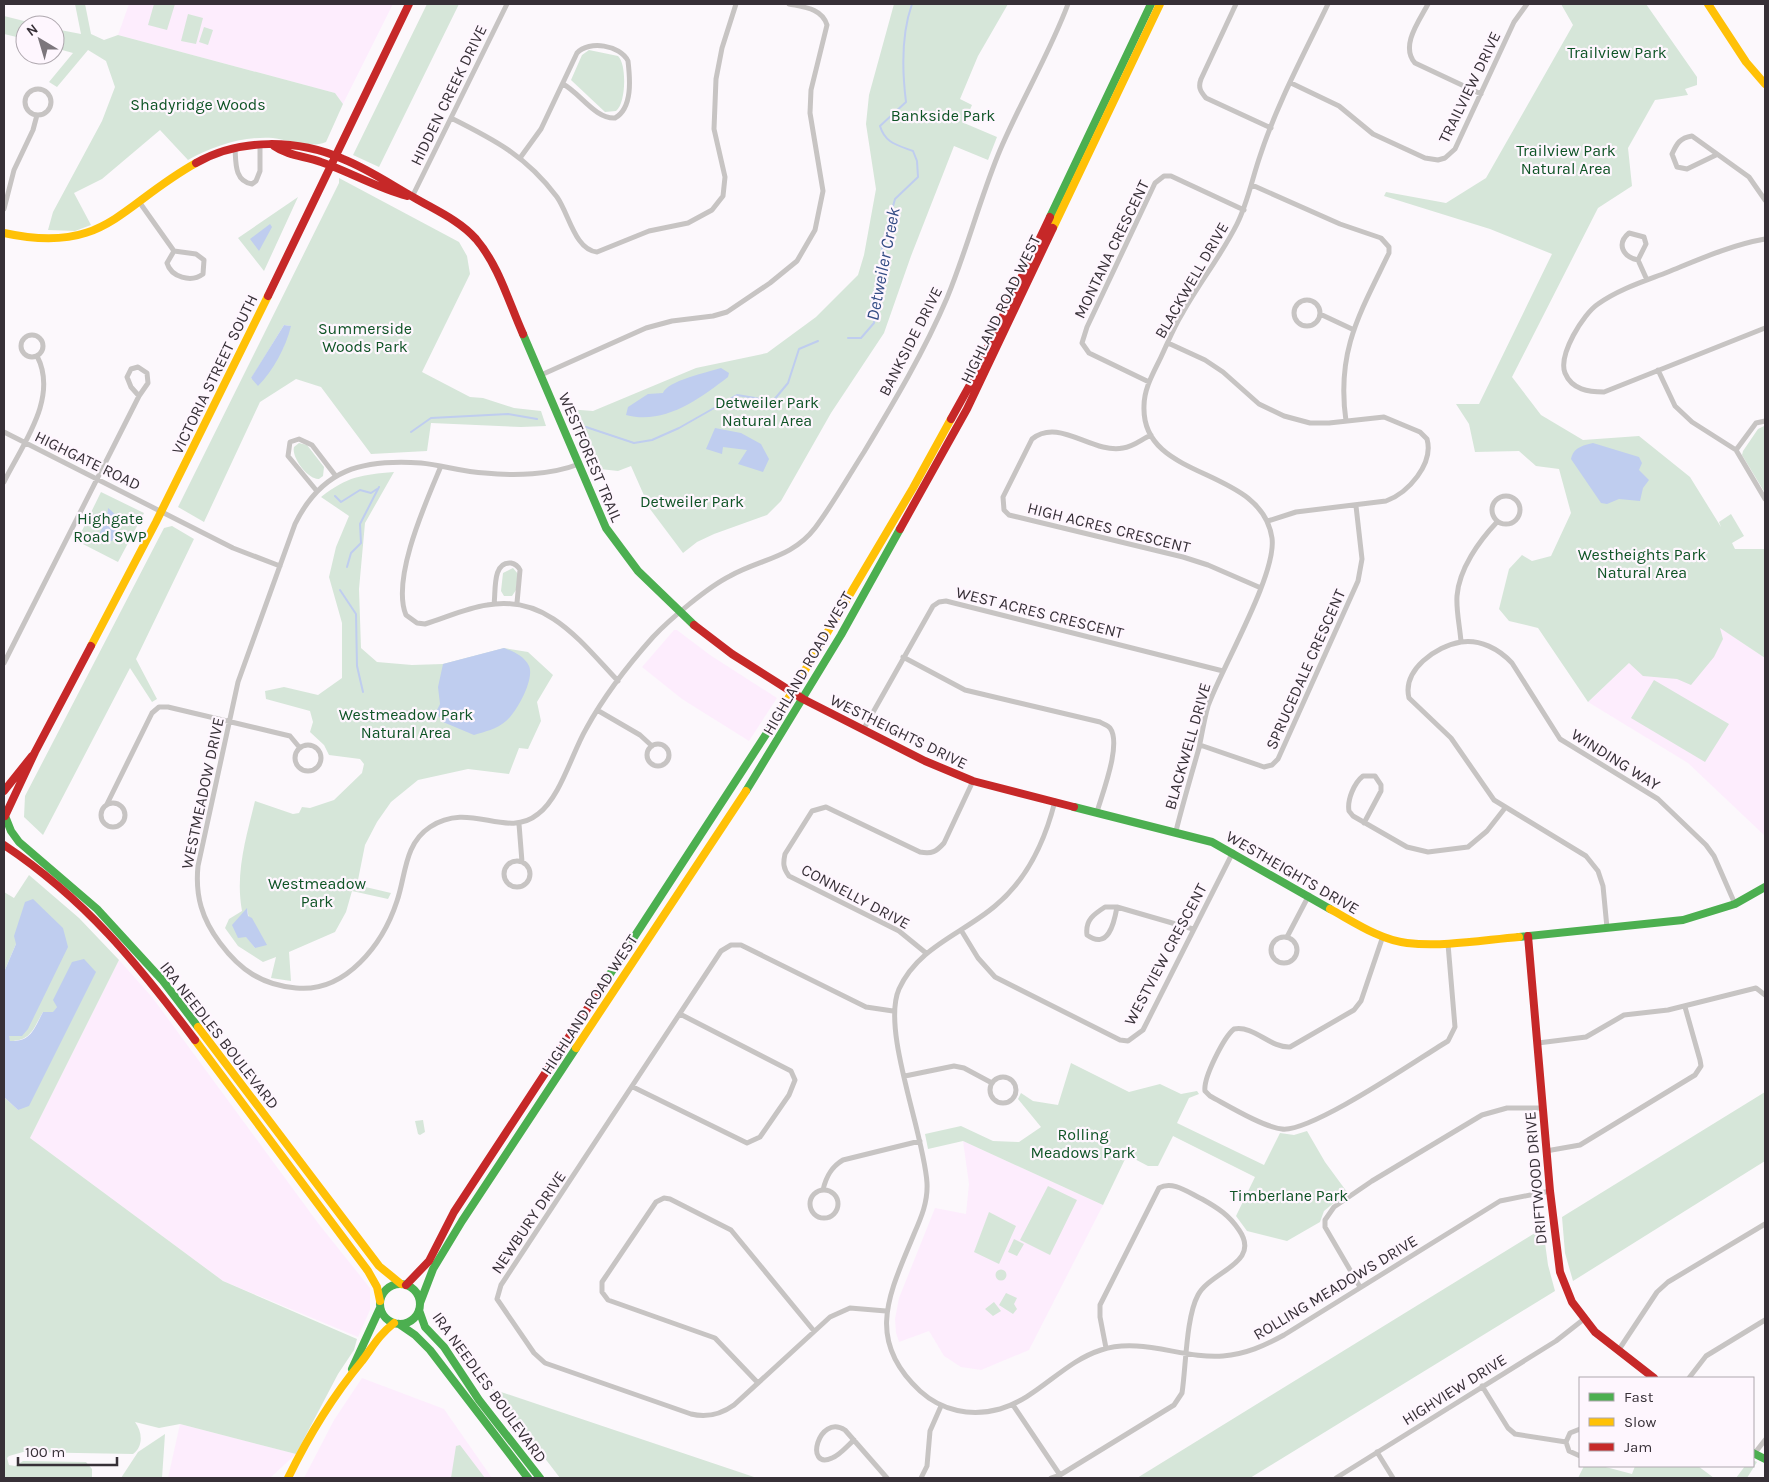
<svg xmlns="http://www.w3.org/2000/svg" width="1769" height="1482" font-family="Karla,sans-serif">
  <style>
    .built { fill: #fdedfd }
    .green { fill: #d6e6d9; fill-rule: evenodd }
    .water { fill: #bfcdef }
    .lines { fill: none; stroke-linecap: round; stroke-linejoin: round }
    .stream { stroke: #bfcdef; stroke-width: 2 }
    .street { stroke: #c7c4c3; stroke-width: 5 }
    .fast { stroke: #4caf50; stroke-width: 8 }
    .slow { stroke: #ffc107; stroke-width: 8 }
    .jam { stroke: #c62828; stroke-width: 8 }
    .labels { text-anchor: middle; stroke-width: 4.5; stroke-linejoin: round; paint-order: stroke }
    .park-label { font-size: 16px; fill: #0f5426; stroke: #fef6fe }
    .street-label { font-size: 16px; fill: #373037; stroke: #fef6fe }
    .water-label { font-size: 18px; font-style: italic; fill: #334c85; stroke: #fef6fe }
  </style>
  <rect width="100%" height="100%" fill="#fcf8fc"/>
  <path class="built" d="M129,4H393L343,104L335,93L118,35Z
    M1707,619L1765,658V836L1688,763L1588,702L1629,663Z
    M674,630H677L710,655L777,698L749,741L682,699L642,667Z
    M119,960L152,997L318,1223L370,1288V1310L358,1337L223,1281L30,1138Z
    M963,1141L1103,1205L1029,1350L981,1370L961,1367L944,1356L929,1331L899,1342L896,1333L895,1319L899,1298L935,1208L966,1214L969,1184Z
    M362,1378L444,1409L492,1478H304L334,1420Z
    M180,1424L296,1454L270,1478H168Z"/>
  <path class="green" d="M75,4H85L91,34L104,40L118,35L335,93L343,104L326,142C309,149 290,140 273,138C243,136 213,146 188,160L160,130L102,179L74,193L91,225L75,231L48,230L53,212L102,121L115,87L106,61L88,50L57,87L49,82L73,53L55,48V29L81,34Z
    M154,4H175L167,30L148,25Z
    M427,4H459L379,167L353,155Z
    M894,4H1008L978,56L960,99L972,105L964,123L997,137L988,160L954,146L911,256L884,333L831,413L781,501L767,515L714,534L697,542L683,553L650,509L631,466L618,471L591,468L567,409L593,411L696,368L767,353L816,317L858,275L864,255L876,189L866,124L869,95Z
    M1561,4H1646L1697,77V85L1685,89L1688,95L1655,100L1628,148L1632,186L1598,208L1512,377L1541,415L1583,440L1639,436L1690,477L1721,527L1719,522L1731,514L1744,536L1732,543L1735,549H1765V658L1720,628L1723,639L1714,657L1691,685L1677,679L1643,676L1629,663L1588,702L1538,628L1509,621L1499,609L1509,569L1522,555L1532,561L1551,556L1571,513L1559,469L1536,466L1519,451L1475,452L1469,424L1456,404H1479L1552,254L1490,229L1384,196L1386,192L1446,203L1486,178L1573,25Z
    M188,14L203,18L196,44L181,41Z
    M4,16L40,25H25V39L4,34Z
    M204,27L213,30L208,45L199,42Z
    M589,50L618,56C627,64 626,104 616,111L605,112L571,80L582,55Z
    M339,178L459,242L467,256L470,274L422,372L470,397L483,398L514,408L541,411L546,426L521,427L431,423L427,451L371,454L321,387L296,379L260,402L204,522L178,507L339,183ZM284,325L290,326L283,348L271,368L251,379Z
    M298,197L264,271L238,238Z
    M1764,426H1765V493L1742,455L1743,451L1758,429Z
    M299,443L307,445L324,467L323,476L319,479C308,480 291,457 294,447Z
    M394,472L365,523L359,589L361,648L377,662L412,665L443,664L504,648L528,652L553,675L537,702L541,721L528,749L519,748L509,774L468,769L418,780L391,802L377,822L365,845L357,885L391,893L388,899L352,891L346,912L335,932L289,952L291,981L271,978L276,957L263,962L238,946L225,928L229,919L242,911C235,873 246,838 255,801L293,814L299,813L302,807L310,808L334,800L362,773L364,764L360,759L329,755L324,745L310,732L313,722L310,711L266,699L265,691L284,687L318,695L342,678V623L329,577L336,547L349,516L321,497C348,476 361,475 394,472ZM247,909L255,948L246,936Z
    M101,492L144,513L118,562L77,541Z
    M172,526L194,539L136,659L157,699L152,702L130,668L43,835L24,817L25,796L164,528Z
    M513,568L518,574L516,590L512,596H504L501,591L503,573Z
    M1654,680L1729,724L1705,762L1631,718Z
    M29,875L79,918L119,960L30,1138L223,1281L357,1339L354,1350L338,1374L296,1454L180,1424L159,1428L135,1422C142,1431 144,1446 133,1454L23,1452L9,1456L7,1458L9,1465L15,1466L23,1461L86,1462L92,1469V1478H4V1097L18,1110L57,1007L53,1013L43,1012C33,1029 31,1041 10,1041L8,1036L16,944L4,972V892L14,898Z
    M1071,1063L1129,1092L1160,1084L1181,1094L1197,1091L1199,1094L1189,1098L1177,1123L1264,1165L1280,1133L1294,1135L1307,1131L1325,1162L1347,1192L1324,1211L1320,1222L1287,1241L1247,1231L1236,1216L1255,1177L1173,1136L1158,1166H1148L1127,1155L1103,1205L963,1141L928,1149L925,1134L961,1126L993,1141L1019,1142L1041,1127L1018,1099L1021,1093L1033,1101L1058,1105Z
    M1765,1092V1161L1573,1281L1565,1253L1562,1217Z
    M423,1120L425,1132L420,1135L418,1134L415,1121Z
    M1048,1186L1077,1200L1050,1255L1020,1240Z
    M989,1212L1016,1226L999,1264L974,1252Z
    M1543,1228L1548,1265L1555,1291L1250,1478H1137Z
    M1014,1239L1024,1244L1017,1256L1008,1252Z
    M995.5 1275a5.5 5.5 0 1 1 11 0a5.5 5.5 0 1 1-11 0Z
    M1006,1293L1017,1298L1014,1304L1017,1309L1013,1314L999,1305Z
    M994,1302L1001,1311L993,1316L985,1309Z
    M492,1389L757,1478H560Z
    M165,1434L162,1478H121L138,1452Z
    M460,1445L485,1478H451L456,1446Z
    M1753,1460L1757,1462L1747,1478H1736L1745,1466H1753Z
    M1584,1466H1602L1632,1474L1635,1466H1698L1714,1478H1578Z"/>
  <path class="water" d="M270,224L272,227L259,251L250,239Z
    M284,325L291,326C286,347 273,371 258,386L251,378Z
    M721,368L729,373L728,377C698,400 664,425 626,415L628,407L648,394L663,393C667,381 708,372 721,368Z
    M715,428L741,433L761,444L769,459L763,472L738,464L747,450L723,447L722,454L706,449Z
    M1593,443L1639,457L1642,463L1639,470L1649,480L1643,488L1640,501L1619,499L1607,504L1601,503L1571,459C1574,447 1582,446 1593,443Z
    M108,508C124,521 120,524 112,541H101L98,536L107,519Z
    M504,648C514,652 524,656 529,666C535,679 516,713 506,721C497,729 484,732 474,735L443,722L436,712L440,704L438,687L443,664Z
    M33,899L63,928L68,947L28,1029L22,1036H9L10,1041C31,1042 34,1029 43,1012H53L57,1007L53,1000L72,962L84,959L96,972L29,1106L18,1110L4,1097V972L16,944L14,936L25,902Z
    M247,908L248,916L252,918L267,945L255,948L246,937L238,938L232,925Z"/>
  <g class="lines">
    <path class="stream" d="M848,338H861L874,323L882,272V246L895,199L918,177L917,161L913,151C897,145 885,143 880,126L906,102C902,70 901,35 912,4
      M586,427L634,443L652,440L679,428L737,395L773,401L788,383L799,349L818,341
      M411,432L431,418L508,414L537,419
      M335,496L341,502L360,490L371,493L377,489
      M347,567L351,553L361,543L360,524L379,487
      M340,590L356,614L357,666L363,692"/>
    <path class="street" d="M1236,4L1201,79C1198,87 1200,91 1206,98L1271,128
      M1428,4C1419,21 1400,46 1415,63L1481,94
      M1291,83L1339,106L1373,134L1425,158L1438,160L1445,158L1455,149L1514,22L1527,4
      M25 102a13 13 0 1 1 26 0a13 13 0 1 1-26 0Z
      M451,118C495,140 526,156 557,197C569,214 575,250 597,252L649,231L688,223L712,210L723,196L725,177L714,129L716,79L722,48L736,4
      M235,148C236,162 234,181 252,184L256,181L260,171V146
      M1716,155L1687,169L1677,167L1672,154C1677,143 1680,138 1692,136L1749,177L1765,200
      M520,158L541,129L577,53C589,40 620,45 628,61C630,78 633,108 615,118C595,119 580,93 563,84
      M1252,185L1340,224L1381,238L1389,247V253C1360,313 1336,351 1346,421
      M412,197L507,4
      M140,203L174,251
      M4,209L14,170L33,130L37,115
      M1629,233L1644,237L1646,244L1638,260C1623,257 1616,244 1629,233Z
      M1765,239C1731,245 1700,259 1668,272C1645,281 1619,289 1598,304C1583,314 1558,355 1565,373C1572,390 1589,392 1604,392L1765,328
      M174,251L196,254L204,260L203,274C191,283 171,277 167,263Z
      M1638,260L1647,280
      M1294 313a13 13 0 1 1 26 0a13 13 0 1 1-26 0Z
      M1320,314L1352,329
      M21 346a11 11 0 1 1 22 0a11 11 0 1 1-22 0Z
      M1168,343L1205,360L1223,372L1259,404L1284,416L1310,423H1329L1384,417L1420,432L1427,439C1434,464 1408,493 1386,501L1296,512L1268,521
      M1658,370L1675,406L1692,422L1736,450L1765,499
      M541,375L646,328L672,321L713,316L727,312L770,283L797,261L815,230L823,191L810,113L811,90L827,25C822,8 803,7 789,4
      M1149,382L1089,353L1082,343L1087,327L1155,183L1164,176H1171L1244,210
      M4,432L233,548L280,566
      M1151,435C1142,439 1133,447 1123,448C1092,454 1059,417 1032,439L1003,497L1004,510L1009,515L1183,557L1208,565L1261,588
      M1736,450L1756,423L1765,421
      M579,464C551,475 514,476 485,473C463,472 442,465 421,463C362,459 322,469 295,524L238,682L198,866C195,896 202,919 220,943C240,970 262,985 296,988C346,993 383,944 397,901C406,875 404,844 430,827C470,800 506,840 538,814C560,798 572,753 586,729C604,696 628,665 653,637C670,619 708,587 730,576C760,559 792,558 815,528C833,504 848,477 864,452C894,402 924,352 947,298C966,252 979,202 998,155C1019,104 1049,55 1068,4
      M441,466C426,502 391,579 406,615L417,623L425,624C445,618 466,608 487,605C547,594 581,642 618,681
      M4,482C22,445 59,398 37,356
      M316,490L288,456L290,442L299,439L312,445L335,475
      M1492 510a14 14 0 1 1 28 0a14 14 0 1 1-28 0Z
      M494,604C496,592 492,561 511,563C516,564 518,566 520,570L517,603
      M1461,642C1460,627 1456,611 1457,596C1459,569 1479,541 1497,522
      M903,657L965,690L1100,722C1103,724 1108,725 1110,728C1122,744 1102,794 1097,812
      M4,663L139,396L148,383L147,373L138,367L131,369L127,377L131,387L139,396
      M597,710L640,735L652,746
      M863,730L933,606L939,602L946,601L1223,671
      M647 755a11 11 0 1 1 22 0a11 11 0 1 1-22 0Z
      M1200,745L1264,767L1272,765L1278,759L1358,581L1362,559L1356,506
      M295 758a13 13 0 1 1 26 0a13 13 0 1 1-26 0Z
      M1055,801C1045,841 1028,879 995,906C962,934 918,947 899,989C881,1030 924,1133 927,1183C928,1202 921,1218 914,1234C890,1293 864,1339 920,1391C942,1411 971,1417 1000,1409C1038,1398 1063,1362 1101,1350C1141,1337 1183,1359 1223,1356C1246,1354 1264,1346 1284,1335L1500,1201L1550,1191
      M101 815a12 12 0 1 1 24 0a12 12 0 1 1-24 0Z
      M107,804L152,713L159,707H168L290,736L300,748
      M1364,823L1381,791V785L1375,776H1363C1354,783 1347,800 1349,811L1353,816L1407,847L1428,852L1468,847L1487,831L1505,808
      M519,824L522,862
      M1176,831C1183,803 1191,776 1199,748C1202,734 1204,720 1208,706C1222,667 1277,574 1272,538C1261,465 1141,482 1144,406C1144,388 1154,372 1161,357C1168,342 1174,327 1182,314C1199,283 1221,256 1237,224C1248,202 1252,179 1260,156C1277,104 1304,54 1328,4
      M504 874a13 13 0 1 1 26 0a13 13 0 1 1-26 0Z
      M1117,907C1114,924 1108,950 1087,935C1085,920 1094,914 1105,907H1117L1193,929
      M1607,928L1603,886L1598,871L1586,856L1494,800L1451,738L1409,698C1402,670 1436,646 1461,642C1480,639 1499,649 1512,663L1560,739L1658,799L1706,845L1714,856L1735,904
      M961,930L978,958L995,977L1120,1040L1128,1041L1143,1030L1233,852
      M1383,936L1361,1001L1354,1010L1290,1047C1270,1048 1254,1025 1234,1029C1224,1037 1203,1078 1205,1091L1210,1096C1227,1105 1263,1127 1282,1129C1311,1133 1418,1059 1448,1041L1455,1027L1448,944
      M1287,937L1309,895
      M1271 950a13 13 0 1 1 26 0a13 13 0 1 1-26 0Z
      M926,953L899,931L789,876C783,868 783,863 785,854L812,811L826,807L920,852C932,854 936,852 944,843L973,781
      M1538,1043L1586,1037L1624,1015L1668,1010L1756,988L1765,995
      M905,1076L954,1066L964,1068L992,1083
      M990 1090a13 13 0 1 1 26 0a13 13 0 1 1-26 0Z
      M633,1087L747,1143L760,1137L789,1095L795,1080L791,1071L680,1014
      M1546,1151L1580,1145L1695,1075L1701,1066L1700,1060L1685,1007
      M823,1190C826,1177 831,1167 843,1160L920,1141
      M810 1204a14 14 0 1 1 28 0a14 14 0 1 1-28 0Z
      M1360,1287L1325,1227V1220L1334,1207L1372,1181L1482,1115L1507,1108H1543
      M886,1311L850,1308L830,1317L734,1405C720,1415 707,1418 691,1414L545,1363L534,1353L497,1299L501,1285L721,951L731,945H741L866,1007L893,1011
      M1618,1351L1657,1292L1668,1282L1765,1224
      M1689,1378L1706,1356L1765,1320
      M758,1383L715,1338L608,1300L602,1292V1282L656,1202L664,1198L670,1199L731,1230L814,1331
      M1482,1386L1508,1428L1515,1434L1566,1442
      M1013,1405L1060,1475
      M1580,1429L1570,1433L1566,1442L1569,1451L1580,1456
      M854,1440C847,1446 840,1455 832,1458C804,1471 818,1413 845,1430L887,1478
      M1377,1452L1393,1478
      M1754,1454L1765,1440
      M921,1478L927,1466L930,1431L941,1406
      M1051,1478L1060,1475L1174,1405L1182,1393C1186,1367 1186,1317 1198,1295C1211,1271 1262,1263 1239,1230C1229,1215 1218,1208 1202,1199C1189,1193 1173,1180 1159,1188L1100,1305V1317L1106,1348
      M1336,1478L1556,1341L1584,1319"/>
    <path class="fast" d="M1050,217L1151,4
      M523,334L606,528L638,571L694,625
      M746,791L841,635L900,529
      M1074,807L1212,842L1330,909
      M5,816L11,831L19,842L97,909L163,981L198,1027
      M1519,937L1683,920L1735,904L1765,887
      M599,991L776,719
      M380 1304a20 20 0 1 1 40 0a20 20 0 1 1-40 0Z
      M420,1303L433,1269L462,1221L576,1048
      M419,1310L425,1327L444,1347L479,1400L540,1478
      M399,1324L415,1335L430,1350L528,1478
      M352,1369L380,1308
      M1753,1453L1765,1459"/>
    <path class="slow" d="M1708,4L1746,62L1765,84
      M1053,228L1160,4
      M4,233C105,255 119,206 196,163
      M91,646L156,522L268,296
      M776,719L913,488L951,419
      M1330,909C1354,922 1380,940 1407,943C1444,947 1483,940 1519,937
      M198,1027L379,1266L401,1284
      M195,1040L368,1271L377,1287L380,1301
      M576,1048L746,791
      M288,1478C308,1437 333,1396 362,1361C374,1345 378,1336 394,1323"/>
    <path class="jam" d="M274,146C288,156 305,156 321,162C350,172 377,188 407,196
      M196,163C240,138 297,139 343,159C368,169 390,184 413,197C435,210 459,220 476,239C499,266 509,303 523,334
      M268,296L409,4
      M951,419L971,383L1050,217
      M900,529L967,409L1053,228
      M694,625L732,654L803,699L925,761L973,781L1074,807
      M4,791L32,756
      M5,816L35,752L91,646
      M4,845C85,899 137,963 195,1040
      M1528,936L1550,1191L1560,1272L1572,1302L1595,1332L1654,1378
      M406,1285L429,1261L454,1212L599,991"/>
  </g>
  <g class="labels">
    <g class="park-label">
      <text x="1617" y="58">Trailview Park</text>
      <text x="198" y="110">Shadyridge Woods</text>
      <text x="943" y="121">Bankside Park</text>
      <text x="1566" y="156">Trailview Park<tspan x="1566" dy="18">Natural Area</tspan></text>
      <text x="365" y="334">Summerside<tspan x="365" dy="18">Woods Park</tspan></text>
      <text x="767" y="408">Detweiler Park<tspan x="767" dy="18">Natural Area</tspan></text>
      <text x="692" y="507">Detweiler Park</text>
      <text x="110" y="524">Highgate<tspan x="110" dy="18">Road SWP</tspan></text>
      <text x="1642" y="560">Westheights Park<tspan x="1642" dy="18">Natural Area</tspan></text>
      <text x="406" y="720">Westmeadow Park<tspan x="406" dy="18">Natural Area</tspan></text>
      <text x="317" y="889">Westmeadow<tspan x="317" dy="18">Park</tspan></text>
      <text x="1083" y="1140">Rolling<tspan x="1083" dy="18">Meadows Park</tspan></text>
      <text x="1289" y="1201">Timberlane Park</text>
    </g>
    <g class="street-label">
      <text transform="translate(1469 87) rotate(-64)" y="6">TRAILVIEW DRIVE</text>
      <text transform="translate(448 95) rotate(-64)" y="6">HIDDEN CREEK DRIVE</text>
      <text transform="translate(1111 249) rotate(-64)" y="6">MONTANA CRESCENT</text>
      <text transform="translate(1191 280) rotate(-60)" y="6">BLACKWELL DRIVE</text>
      <text transform="translate(1000 309) rotate(-64)" y="6">HIGHLAND ROAD WEST</text>
      <text transform="translate(910 341) rotate(-63)" y="6">BANKSIDE DRIVE</text>
      <text transform="translate(214 374) rotate(-64)" y="6">VICTORIA STREET SOUTH</text>
      <text transform="translate(591 457) rotate(67)" y="6">WESTFOREST TRAIL</text>
      <text transform="translate(88 460) rotate(26)" y="6">HIGHGATE ROAD</text>
      <text transform="translate(1109 527) rotate(14)" y="6">HIGH ACRES CRESCENT</text>
      <text transform="translate(1040 612) rotate(14)" y="6">WEST ACRES CRESCENT</text>
      <text transform="translate(807 663) rotate(-60)" y="6">HIGHLAND ROAD WEST</text>
      <text transform="translate(1305 669) rotate(-66)" y="6">SPRUCEDALE CRESCENT</text>
      <text transform="translate(899 731) rotate(26)" y="6">WESTHEIGHTS DRIVE</text>
      <text transform="translate(1187 746) rotate(-74)" y="6">BLACKWELL DRIVE</text>
      <text transform="translate(1616 759) rotate(32)" y="6">WINDING WAY</text>
      <text transform="translate(202 793) rotate(-78)" y="6">WESTMEADOW DRIVE</text>
      <text transform="translate(1293 872) rotate(30)" y="6">WESTHEIGHTS DRIVE</text>
      <text transform="translate(856 896) rotate(28)" y="6">CONNELLY DRIVE</text>
      <text transform="translate(1165 954) rotate(-62)" y="6">WESTVIEW CRESCENT</text>
      <text transform="translate(589 1004) rotate(-57)" y="6">HIGHLAND ROAD WEST</text>
      <text transform="translate(220 1035) rotate(52)" y="6">IRA NEEDLES BOULEVARD</text>
      <text transform="translate(1535 1178) rotate(-95)" y="6">DRIFTWOOD DRIVE</text>
      <text transform="translate(528 1222) rotate(-56)" y="6">NEWBURY DRIVE</text>
      <text transform="translate(1335 1287) rotate(-31)" y="6">ROLLING MEADOWS DRIVE</text>
      <text transform="translate(490 1387) rotate(54)" y="6">IRA NEEDLES BOULEVARD</text>
      <text transform="translate(1454 1389) rotate(-32)" y="6">HIGHVIEW DRIVE</text>
    </g>
    <g class="water-label">
      <text transform="translate(883 264) rotate(-79)" y="6">Detweiler Creek</text>
    </g>
  </g>
  <rect width="1769" height="1482" fill="none" stroke="#373037" stroke-width="10"/>
  <rect x="1579" y="1377" width="175" height="90" fill="#fef6fe" stroke="#aea7ae"/>
  <rect x="1589" y="1393" width="25" height="8" fill="#4caf50" stroke="#aea7ae"/>
  <text x="1624" y="1402" font-size="15" fill="#373037">Fast</text>
  <rect x="1589" y="1418" width="25" height="8" fill="#ffc107" stroke="#aea7ae"/>
  <text x="1624" y="1427" font-size="15" fill="#373037">Slow</text>
  <rect x="1589" y="1443" width="25" height="8" fill="#c62828" stroke="#aea7ae"/>
  <text x="1624" y="1452" font-size="15" fill="#373037">Jam</text>
  <g transform="translate(40 40) rotate(322)"><circle r="24" fill="#fef6fe" stroke="#aea7ae"/>
  <path d="M0-4L9 19L0 12L-9 19Z" fill="#7c767c"/>
  <text y="-8" font-size="14" font-weight="bold" text-anchor="middle" fill="#373037">N</text>
  </g>
  <path d="M18 1457v8h99v-8" fill="none" stroke="#373037" stroke-width="2.5"/>
  <text x="25" y="1457" font-size="15" fill="#373037" stroke="#fef6fe" stroke-width="4" paint-order="stroke">100 m</text>
</svg>
